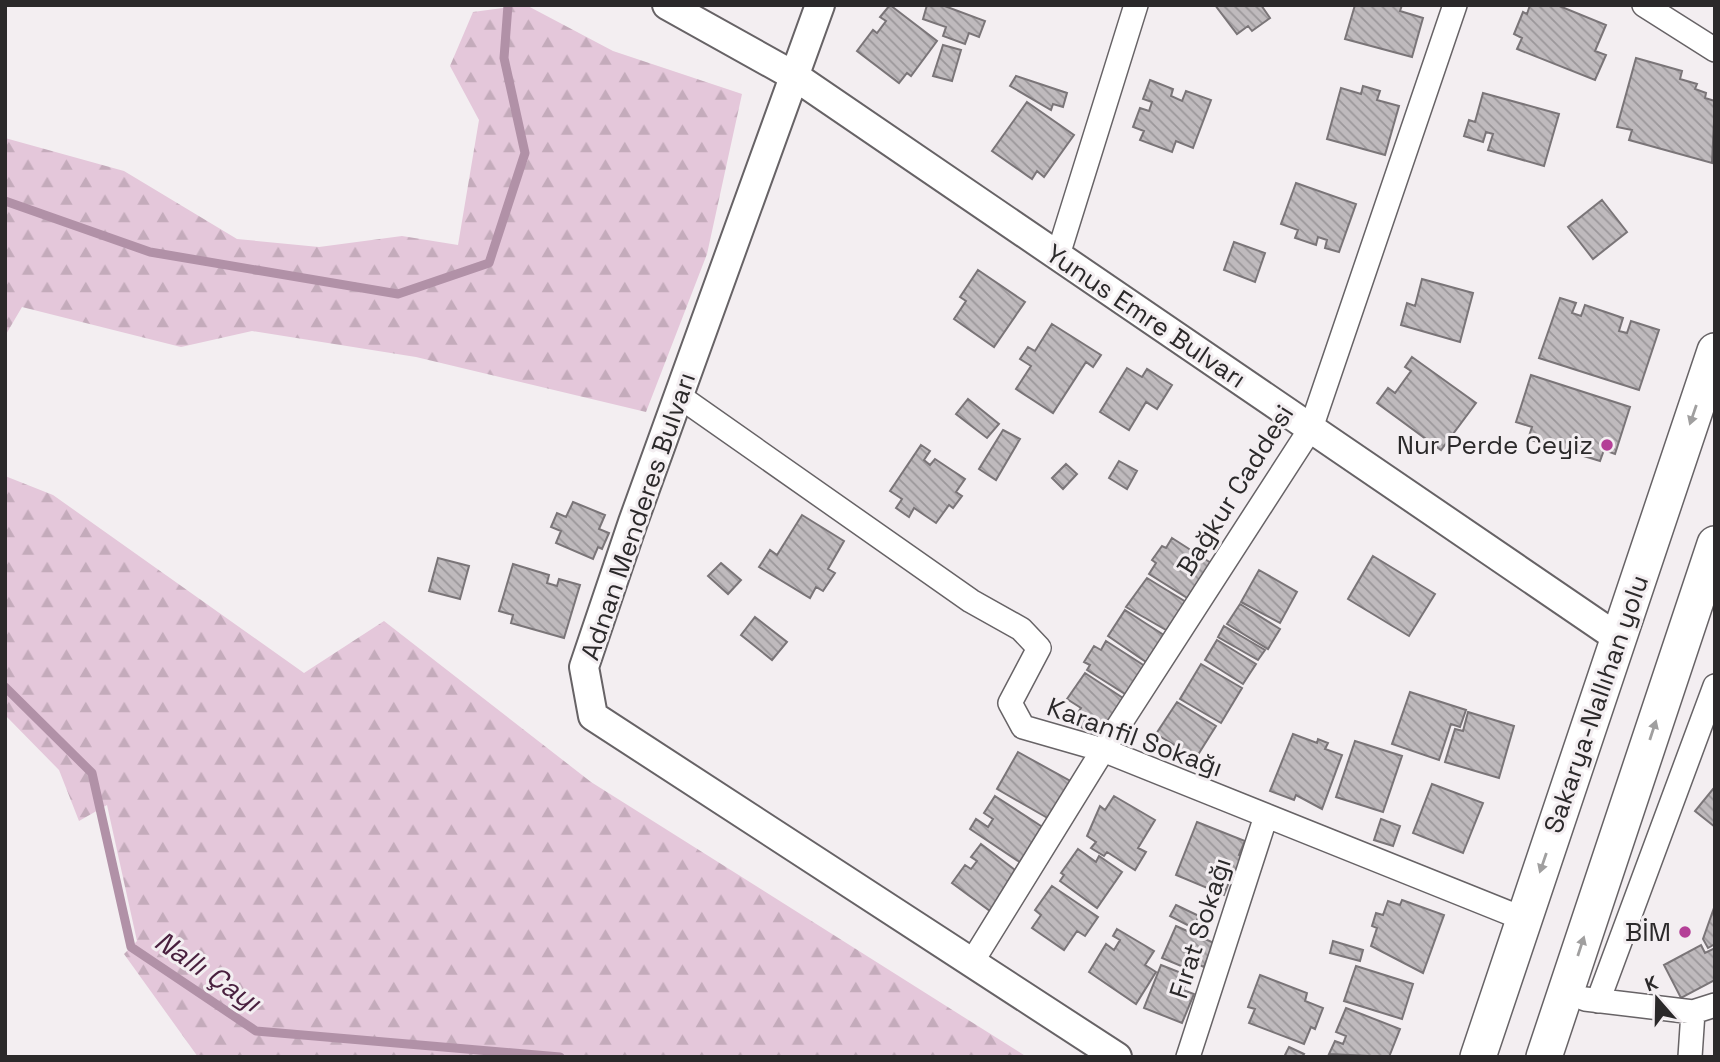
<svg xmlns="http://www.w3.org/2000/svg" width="1720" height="1062" font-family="'Space Grotesk',sans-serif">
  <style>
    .forest { fill: url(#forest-firs) }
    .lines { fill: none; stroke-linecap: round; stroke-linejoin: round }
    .stream { stroke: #b191a7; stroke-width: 9 }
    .building { fill: url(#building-back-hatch); stroke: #7a7578; stroke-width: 2 }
    .minor-casing { stroke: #676366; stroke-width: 26 }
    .tertiary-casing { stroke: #676366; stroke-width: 32 }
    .primary-casing { stroke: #676366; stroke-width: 38 }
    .minor { stroke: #fff; stroke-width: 23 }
    .tertiary { stroke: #fff; stroke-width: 28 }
    .primary { stroke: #fff; stroke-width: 35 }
    .oneway { fill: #a09f9f }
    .poi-dot { fill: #b43f97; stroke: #f3eef1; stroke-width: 2.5 }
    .labels { text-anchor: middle; stroke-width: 6; stroke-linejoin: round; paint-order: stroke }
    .street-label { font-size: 26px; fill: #2b292a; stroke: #f3eef1 }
    .poi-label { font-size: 26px; fill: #2b292a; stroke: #f3eef1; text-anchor: end }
    .water-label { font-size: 28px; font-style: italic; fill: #491f3e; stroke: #f3eef1 }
  </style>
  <defs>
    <pattern id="forest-firs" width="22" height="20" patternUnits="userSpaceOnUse" patternTransform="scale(1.75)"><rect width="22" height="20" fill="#e4c7da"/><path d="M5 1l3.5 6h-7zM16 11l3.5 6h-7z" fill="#c4abbb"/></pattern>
    <pattern id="building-back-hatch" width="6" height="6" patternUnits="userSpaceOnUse" patternTransform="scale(1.75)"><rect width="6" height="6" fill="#bfbabd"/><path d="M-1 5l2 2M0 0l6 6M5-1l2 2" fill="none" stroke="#9b979a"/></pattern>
  </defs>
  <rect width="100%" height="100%" fill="#f3eef1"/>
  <path class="forest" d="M526,5L613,51L742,94L707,254L646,412L416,357L252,331L181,347L22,307L5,336V138L124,171L237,239L319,247L402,236L458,245L479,120L450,66L473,12Z
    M5,476L53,495L304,673L384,621L591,782L1027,1057H198L124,954L137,941L107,805L79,821L59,770L5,715Z"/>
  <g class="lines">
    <path class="stream" d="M5,201L150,252L398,294L489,263L525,153L504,58L508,5
      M5,687L92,773L131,947L256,1031L560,1057"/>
  </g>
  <path class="building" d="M890,5L937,41L911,76L907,73L899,83L857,51L873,30L877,33L886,21L880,17Z
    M927,5H942L985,21L979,37L969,33L965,44L943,36L946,27L923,19Z
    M1215,5H1261L1270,18L1252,31L1248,26L1237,34Z
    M1355,5H1402L1400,11L1423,18L1412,57L1345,39Z
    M1530,5H1557L1606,25L1595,51L1606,55L1595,80L1517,49L1522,38L1514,34L1523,12L1527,14Z
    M943,45L961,50L952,81L933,76Z
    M1636,58L1682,71L1680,79L1697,84L1695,89L1706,93L1705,98L1715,101L1712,163L1629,140L1632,130L1617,127Z
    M1016,76L1067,93L1063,107L1053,104L1051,110L1010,86Z
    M1150,80L1173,89L1171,96L1182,101L1186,91L1211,100L1193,148L1176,141L1172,152L1140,140L1144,131L1133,127L1140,108L1149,111L1152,102L1143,99Z
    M1363,86L1380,91L1377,100L1399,106L1385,155L1327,139L1341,88L1361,94Z
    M1483,93L1559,114L1544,166L1488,150L1493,134L1486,132L1483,142L1464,136L1469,120L1475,122Z
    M1027,102L1074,135L1044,177L1037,171L1032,179L992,151Z
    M1296,183L1356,204L1339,252L1325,248L1327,240L1318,237L1316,245L1295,238L1298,230L1281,224Z
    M1602,200L1627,232L1593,259L1568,227Z
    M1234,242L1265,253L1255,282L1224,270Z
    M978,270L1025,302L994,347L954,319L966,301L960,297Z
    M1422,279L1473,293L1460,342L1401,325L1407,303L1415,306Z
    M1560,298L1576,303L1572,313L1581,316L1585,305L1623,318L1619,331L1627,333L1631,321L1659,330L1639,390L1539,358Z
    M1052,324L1101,355L1093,367L1086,362L1053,413L1016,389L1031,366L1020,359L1028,347L1035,351Z
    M1412,357L1476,403L1441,450L1377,403L1388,388L1395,393L1411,371L1405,367Z
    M1127,368L1142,377L1147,369L1172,385L1157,409L1146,402L1129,430L1100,412Z
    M1531,375L1630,407L1615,454L1604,450L1600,461L1528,439L1532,427L1516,422Z
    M968,399L999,424L987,438L956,414Z
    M1003,430L1020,439L996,480L979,469Z
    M921,445L930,451L924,460L930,465L935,459L965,479L956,492L962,496L953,508L949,505L936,523L914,508L909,517L896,508L902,499L890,491Z
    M1119,461L1137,471L1127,489L1109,478Z
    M1066,464L1077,474L1063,489L1052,478Z
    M573,502L605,515L599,529L609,533L602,549L598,547L593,559L556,543L561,531L551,527L557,513L566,517Z
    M802,515L844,541L828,569L835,573L823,591L816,587L810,598L759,567L770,550L777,555Z
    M1172,538L1211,563L1189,599L1149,574L1156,563L1152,560L1162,546L1166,548Z
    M1373,556L1435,594L1409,636L1348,599Z
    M438,558L469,566L460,599L429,591Z
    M721,563L741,580L728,594L708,576Z
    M513,564L549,575L547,583L557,586L559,579L580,585L564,638L511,623L513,615L499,611Z
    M1259,570L1297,592L1280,623L1241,602Z
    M1147,578L1191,605L1173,634L1126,607Z
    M1240,604L1280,629L1268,649L1227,624Z
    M1125,610L1170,639L1152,666L1108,636Z
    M755,617L787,642L772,660L741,635Z
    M1224,626L1265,650L1258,660L1218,637Z
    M1217,640L1256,664L1243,684L1205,660Z
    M1106,641L1148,668L1130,697L1087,670L1090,665L1084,662L1094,646L1101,650Z
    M1201,664L1242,688L1221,723L1180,699Z
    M1085,673L1126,700L1106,730L1098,725L1092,734L1072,721L1081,708L1067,699Z
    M1410,692L1466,710L1460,727L1451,724L1439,760L1392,744Z
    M1177,702L1216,726L1196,758L1156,734Z
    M1468,712L1514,726L1499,778L1445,762L1455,729L1463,731Z
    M1293,734L1317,743L1318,739L1328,743L1325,749L1342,755L1322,809L1296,795L1294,800L1270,791Z
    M1355,741L1402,756L1383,812L1336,797Z
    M1018,752L1072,782L1051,820L997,789Z
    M1432,784L1483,803L1463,853L1413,833Z
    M1713,789L1715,790V827L1695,811Z
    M995,796L1044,828L1021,863L970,829L976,819L988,827L993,819L984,813Z
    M1114,796L1155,820L1138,848L1146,852L1135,870L1107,852L1104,856L1091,848L1096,842L1087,836L1100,806L1105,810Z
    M1381,819L1400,826L1393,846L1374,840Z
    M1197,822L1245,841L1239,855L1246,858L1237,879L1231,877L1224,895L1176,875Z
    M981,844L1019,873L990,911L952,883L965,865L971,869L977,861L971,857Z
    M1078,849L1096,862L1099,856L1122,872L1097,908L1060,881L1064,875L1061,873Z
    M1052,886L1098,917L1085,936L1077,931L1064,950L1032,928L1041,915L1035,910Z
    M1402,900L1444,915L1423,973L1371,946L1377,928L1372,926L1376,913L1383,915L1388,901L1400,905Z
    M1176,905L1199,916L1193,928L1170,916Z
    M1715,905V944L1708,948L1703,939Z
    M1176,926L1214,943L1204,967L1197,964L1193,971L1162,958Z
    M1117,929L1154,951L1145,965L1156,972L1136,1004L1089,972L1106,944L1114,950L1120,940L1113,936Z
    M1333,941L1363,950L1360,961L1330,953Z
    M1701,945L1705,953L1715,948V980L1681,998L1664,965Z
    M1161,965L1189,976L1183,990L1194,994L1182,1023L1144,1008Z
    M1356,966L1413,984L1402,1019L1344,1001Z
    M1260,975L1307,993L1305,1001L1323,1008L1315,1029L1311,1027L1304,1044L1249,1023L1255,1009L1248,1007Z
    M1346,1008L1400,1029L1389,1057L1329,1054L1335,1041L1343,1044L1346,1036L1336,1032Z
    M1289,1047L1304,1054L1302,1057H1284Z"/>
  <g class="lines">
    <defs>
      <path id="minor" d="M1644,5L1715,50
        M1058,255L1136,5
        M679,396L971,601L1021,629L1039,648L1010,703L1023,727L1103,750L1524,919
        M972,962L1103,750L1311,428L1455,5
        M1585,999L1693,1012L1715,1005
        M1598,1001L1715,686
        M1188,1057L1266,816
        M1690,1057L1693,1012"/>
      <path id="tertiary" d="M667,5L796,77L1618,638
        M820,5L633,522L584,667L593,716L1117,1057"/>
      <path id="primary" d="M1478,1057L1715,351
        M1544,1057L1715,544"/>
    </defs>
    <use href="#minor" class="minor-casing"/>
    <use href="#tertiary" class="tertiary-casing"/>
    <use href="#primary" class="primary-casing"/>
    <use href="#minor" class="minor"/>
    <use href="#tertiary" class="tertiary"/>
    <use href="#primary" class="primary"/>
  </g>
  <defs><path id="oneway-solid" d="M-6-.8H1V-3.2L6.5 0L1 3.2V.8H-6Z" transform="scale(1.75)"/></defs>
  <g class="oneway">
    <use href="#oneway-solid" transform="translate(1693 415) rotate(109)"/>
    <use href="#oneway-solid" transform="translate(1653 730) rotate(-72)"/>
    <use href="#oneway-solid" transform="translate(1543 863) rotate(109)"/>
    <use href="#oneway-solid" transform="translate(1581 946) rotate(-72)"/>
  </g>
  <g class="poi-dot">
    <circle cx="1607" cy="445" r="7"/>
    <circle cx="1685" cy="932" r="7"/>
  </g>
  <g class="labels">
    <g class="street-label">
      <text transform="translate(1146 316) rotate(34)" y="9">Yunus Emre Bulvarı</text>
      <text transform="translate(1235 490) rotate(-58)" y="9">Bağkur Caddesi</text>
      <text transform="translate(638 516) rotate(-71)" y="9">Adnan Menderes Bulvarı</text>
      <text transform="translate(1596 704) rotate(-71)" y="9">Sakarya-Nallıhan yolu</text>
      <text transform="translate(1135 737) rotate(20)" y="9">Karanfil Sokağı</text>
      <text transform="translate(1200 928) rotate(-72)" y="9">Fırat Sokağı</text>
    </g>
    <g class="poi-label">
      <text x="1593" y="454">Nur Perde Ceyiz</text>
      <text x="1671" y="941">BİM</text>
    </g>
    <g class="water-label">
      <text transform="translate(208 971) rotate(34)" y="10">Nallı Çayı</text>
    </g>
  </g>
  <rect width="1720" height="1062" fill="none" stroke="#2b292a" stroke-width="14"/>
  <g transform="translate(1657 999) rotate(340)" stroke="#f3eef1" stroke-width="5" paint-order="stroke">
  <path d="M0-5L12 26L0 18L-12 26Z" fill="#2b292a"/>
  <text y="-10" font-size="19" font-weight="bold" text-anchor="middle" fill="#2b292a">K</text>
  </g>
</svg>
